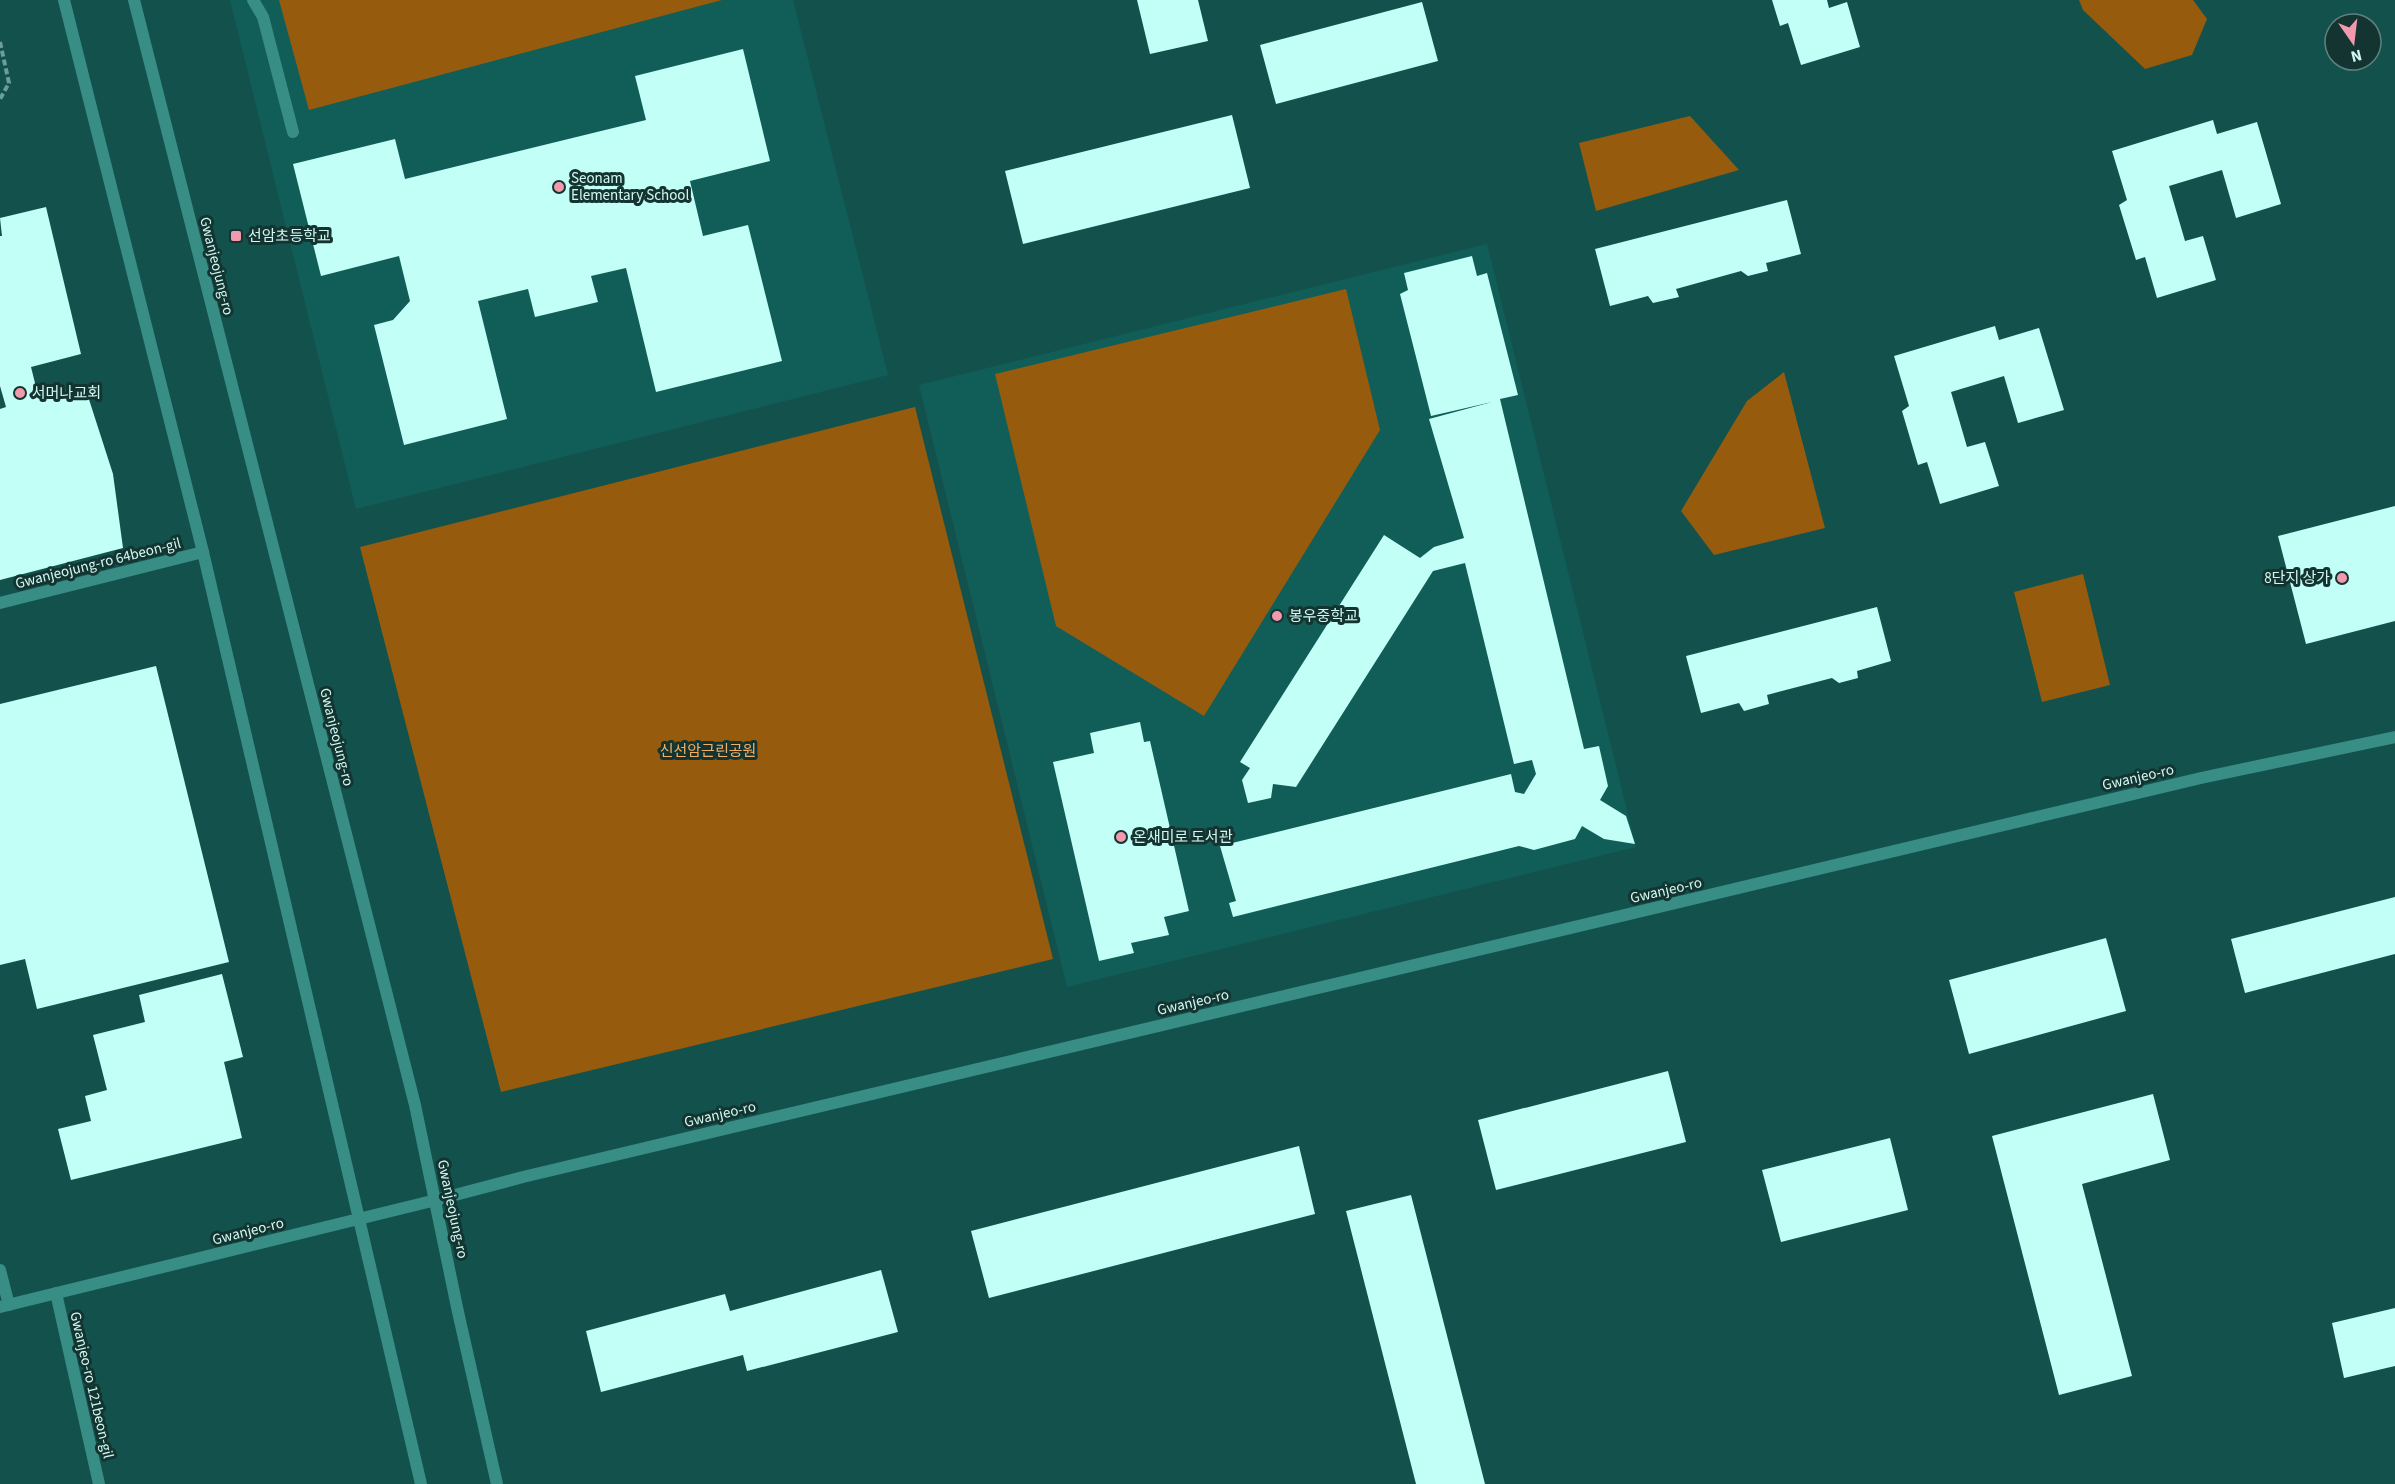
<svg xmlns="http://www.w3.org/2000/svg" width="2395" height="1484" font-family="'Source Sans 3','Noto Sans KR',sans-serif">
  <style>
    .built { fill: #115e58 }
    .green { fill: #965b0d }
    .building { fill: #c1fff7 }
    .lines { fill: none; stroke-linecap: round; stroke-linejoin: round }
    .path { stroke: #6b9e98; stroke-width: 4; stroke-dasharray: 6 3; stroke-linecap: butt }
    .service { stroke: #388d84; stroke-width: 12 }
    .minor { stroke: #388d84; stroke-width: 12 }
    .tertiary { stroke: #388d84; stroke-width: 12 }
    .poi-dot { fill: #f29aad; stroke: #133430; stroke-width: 2 }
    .labels { text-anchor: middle; stroke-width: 6; stroke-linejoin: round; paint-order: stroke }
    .poi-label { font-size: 15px; fill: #d2f8f2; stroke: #133430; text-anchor: start }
    .street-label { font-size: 15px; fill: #d2f8f2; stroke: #133430 }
    .park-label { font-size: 15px; fill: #f5af65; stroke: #133430 }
  </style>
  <rect width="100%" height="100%" fill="#13524c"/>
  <path class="built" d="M230,0H793L888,375L356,509Z
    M1487,244L1636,847L1067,987L919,385Z"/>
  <path class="green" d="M279,0H722L309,110Z
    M2079,0H2193L2207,19L2192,55L2145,69L2083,10Z
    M1690,116L1739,170L1596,211L1579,143Z
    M1346,289L1380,430L1204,716L1056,626L995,374Z
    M1784,372L1825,528L1714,555L1681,511L1747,401Z
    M915,407L1053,959L501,1092L360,547Z
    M2083,574L2110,685L2042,702L2014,592Z"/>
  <path class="building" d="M1137,0H1198L1208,41L1150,54Z
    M1772,0H1827L1829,8L1847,2L1860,47L1801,65L1788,23L1780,26Z
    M1422,2L1438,61L1276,104L1260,45Z
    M743,49L770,161L690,181L703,236L748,225L782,361L656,392L626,268L591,276L598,302L535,317L528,289L478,301L507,419L404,445L374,325L393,320L410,301L399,256L321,276L293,164L395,139L405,179L646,120L635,76Z
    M1232,115L1250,188L1023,244L1005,171Z
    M2213,120L2217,134L2257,122L2281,204L2236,218L2222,170L2169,186L2185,241L2203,236L2216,280L2157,298L2145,257L2136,260L2119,205L2127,200L2112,151Z
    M1787,200L1801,254L1766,263L1768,271L1748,276L1741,271L1676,289L1679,297L1653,303L1648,296L1610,306L1595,249Z
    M46,207L81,354L31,367L39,399L85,387L113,474L123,548L0,580V409L6,407L0,386V236H2L0,218Z
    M1472,256L1477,276L1487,273L1518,395L1500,399L1584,749L1599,746L1608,786L1600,800L1626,816L1635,844L1604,839L1582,826L1575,839L1534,850L1519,846L1233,917L1229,903L1236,901L1220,846L1511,774L1515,792L1524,794L1536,774L1532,760L1514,764L1465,563L1433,571L1296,787L1273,784L1271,798L1248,803L1242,780L1250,768L1240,762L1384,535L1420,558L1434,547L1464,538L1429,419L1492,402L1431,416L1400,294L1408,290L1404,273Z
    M1995,326L1999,340L2039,328L2064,410L2018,423L2004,376L1951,392L1967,447L1985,442L1999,486L1940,504L1927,462L1918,465L1902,411L1909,406L1894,356Z
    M2395,506V621L2306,644L2278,536Z
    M1877,607L1891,661L1857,671L1858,678L1839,683L1832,678L1767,695L1769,704L1744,711L1739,703L1701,713L1686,656Z
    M156,666L229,962L37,1009L25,959L0,965V704Z
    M1140,722L1144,742L1150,741L1189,911L1164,917L1169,935L1131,943L1134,953L1099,961L1053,762L1094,753L1090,733Z
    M2395,897V954L2245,993L2231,939Z
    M2106,938L2126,1011L1969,1054L1949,980Z
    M222,974L243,1057L224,1062L242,1138L71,1180L58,1129L91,1121L85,1096L107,1090L93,1035L145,1022L139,995Z
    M1668,1071L1686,1142L1496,1190L1478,1120Z
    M2153,1094L2170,1160L2082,1184L2132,1376L2059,1395L1992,1136Z
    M1890,1138L1908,1210L1781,1242L1762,1170Z
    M1299,1146L1315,1214L989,1298L971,1231Z
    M1411,1195L1485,1484H1416L1346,1211Z
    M881,1270L898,1332L747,1371L743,1355L601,1392L586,1331L725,1294L730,1311Z
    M2395,1308V1366L2344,1378L2332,1323Z"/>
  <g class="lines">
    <path class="path" d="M0,42L9,83L0,99"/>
    <path class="service" d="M253,0L263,17L293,132"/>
    <path class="minor" d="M0,603L203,552
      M0,1270L9,1305
      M56,1293L99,1484"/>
    <path class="tertiary" d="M64,0L203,552L421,1484
      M134,0L415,1105L458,1312L497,1484
      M0,1307L436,1200L523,1177L2201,778L2395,737"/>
  </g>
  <g class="poi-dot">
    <circle cx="559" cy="187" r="6"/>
    <rect x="230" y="230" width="12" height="12" rx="3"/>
    <circle cx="20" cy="393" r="6"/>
    <circle cx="2342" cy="578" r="6"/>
    <circle cx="1277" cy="616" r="6"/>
    <circle cx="1121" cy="837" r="6"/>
  </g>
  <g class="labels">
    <g class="poi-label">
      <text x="571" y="183">Seonam<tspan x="571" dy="17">Elementary School</tspan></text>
      <text x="248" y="241">선암초등학교</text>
      <text x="32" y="398">서머나교회</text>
      <text x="2330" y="583" text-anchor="end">8단지 상가</text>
      <text x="1289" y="621">봉우중학교</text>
      <text x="1133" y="842">온새미로 도서관</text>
    </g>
    <g class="street-label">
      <text transform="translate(217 266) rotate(76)" y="5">Gwanjeojung-ro</text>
      <text transform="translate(98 563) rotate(-14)" y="5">Gwanjeojung-ro 64beon-gil</text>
      <text transform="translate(337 737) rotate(76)" y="5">Gwanjeojung-ro</text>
      <text transform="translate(2138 777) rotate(-13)" y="5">Gwanjeo-ro</text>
      <text transform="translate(1666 890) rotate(-13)" y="5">Gwanjeo-ro</text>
      <text transform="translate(1193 1002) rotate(-13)" y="5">Gwanjeo-ro</text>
      <text transform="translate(720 1114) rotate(-13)" y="5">Gwanjeo-ro</text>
      <text transform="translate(453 1209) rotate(78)" y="5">Gwanjeojung-ro</text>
      <text transform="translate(248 1231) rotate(-14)" y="5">Gwanjeo-ro</text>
      <text transform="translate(92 1385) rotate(77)" y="5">Gwanjeo-ro 121beon-gil</text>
    </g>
    <g class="park-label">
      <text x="708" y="756">신선암근린공원</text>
    </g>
  </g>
  <g transform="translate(2353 42) rotate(166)"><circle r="28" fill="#133430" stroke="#5f827e" stroke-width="1.5"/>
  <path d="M0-4.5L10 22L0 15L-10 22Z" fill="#f29aad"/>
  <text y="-9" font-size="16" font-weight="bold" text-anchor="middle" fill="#d2f8f2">N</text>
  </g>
</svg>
